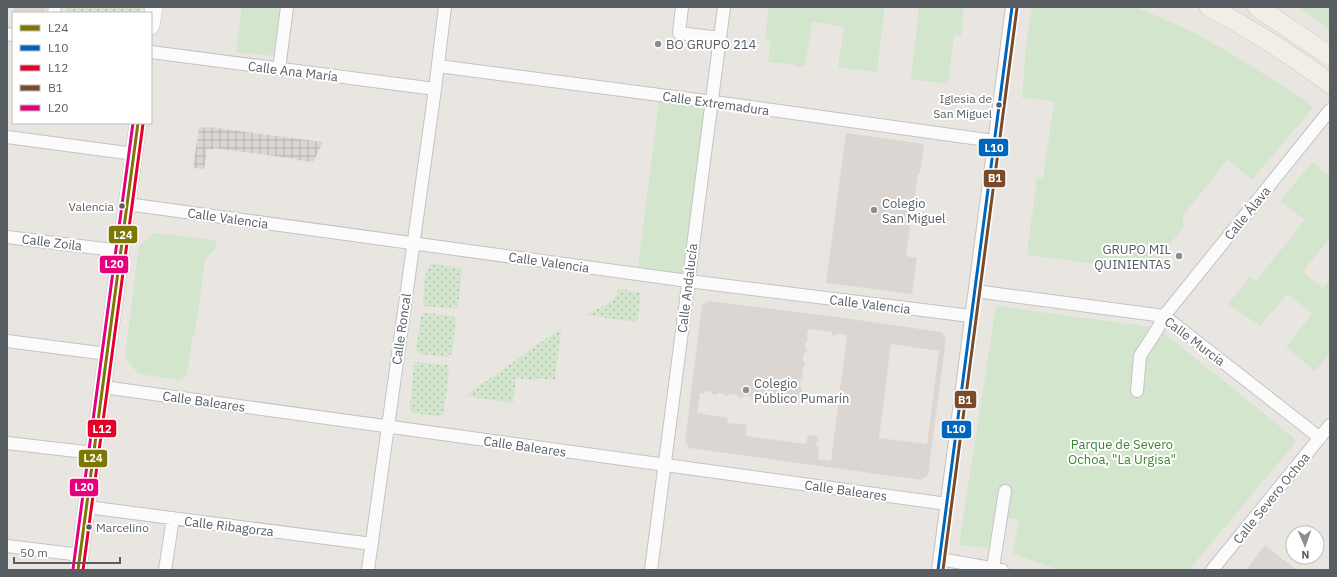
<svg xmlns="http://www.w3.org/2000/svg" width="1337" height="577" font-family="'IBM Plex Sans',sans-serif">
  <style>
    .industrial { fill: url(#industrial-grid) }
    .education { fill: #dbd6d1; fill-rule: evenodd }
    .grass { fill: url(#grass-dots) }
    .park { fill: #d3e5cd }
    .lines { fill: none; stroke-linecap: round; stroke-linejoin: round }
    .street-casing { stroke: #c4c3c3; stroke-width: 14 }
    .secondary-casing { stroke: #c5c5c5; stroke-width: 18 }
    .primary-casing { stroke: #d1c2af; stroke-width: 20 }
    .street { stroke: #fcfbfb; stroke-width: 12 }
    .secondary { stroke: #fcfbfb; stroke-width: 17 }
    .primary { stroke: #f2ede5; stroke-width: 19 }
    .bus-1-casing { stroke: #fff; stroke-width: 6 }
    .bus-2-casing { stroke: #fff; stroke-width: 6 }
    .bus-3-casing { stroke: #fff; stroke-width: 6 }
    .bus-4-casing { stroke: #fff; stroke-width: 6 }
    .bus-5-casing { stroke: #fff; stroke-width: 6 }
    .bus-1 { stroke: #7d7805; stroke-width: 3 }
    .bus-2 { stroke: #0065bd; stroke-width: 3 }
    .bus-3 { stroke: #e4002b; stroke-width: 3 }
    .bus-4 { stroke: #7a4b2a; stroke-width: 3 }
    .bus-5 { stroke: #e5007d; stroke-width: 3 }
    .poi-dot { fill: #8b8d8e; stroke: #fff; stroke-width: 1.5 }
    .bus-dot { fill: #585d61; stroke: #fff; stroke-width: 1.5 }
    .labels { text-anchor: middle; stroke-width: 4; stroke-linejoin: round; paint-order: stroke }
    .bus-label { font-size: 12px; fill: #585d61; stroke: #fff; text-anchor: end }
    .poi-label { font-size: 13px; fill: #585d61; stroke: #fff; text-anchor: start }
    .street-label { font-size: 13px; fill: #585d61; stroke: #fff }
    .park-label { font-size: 13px; fill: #3d8533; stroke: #fff }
    .line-badge { stroke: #fff; stroke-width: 1.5 }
    .badge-label { font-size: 11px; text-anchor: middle; font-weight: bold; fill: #fff }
  </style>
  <defs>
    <pattern id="industrial-grid" width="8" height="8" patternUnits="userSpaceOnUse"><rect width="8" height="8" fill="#dad7d3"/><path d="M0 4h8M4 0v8" fill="none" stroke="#b4b2af"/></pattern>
    <pattern id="grass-dots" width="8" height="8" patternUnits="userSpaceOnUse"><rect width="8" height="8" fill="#d3e5cd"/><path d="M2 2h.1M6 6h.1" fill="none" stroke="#aebdaa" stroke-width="1.8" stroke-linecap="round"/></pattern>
  </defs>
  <rect width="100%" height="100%" fill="#e9e6e2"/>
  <path class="industrial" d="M209,127L323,142L313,162L298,160L297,159L214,148V149H207L204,169L193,168L199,128Z"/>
  <path class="education" d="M14,7H46L45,13H13V24H11Z
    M846,133L924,144L920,173H918L906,256L917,258L912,294L826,283Z
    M709,301L830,316L941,332L946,338L928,475L921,480L689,448L685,442L702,305ZM808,329L832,332V335L836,336L837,334L847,335L831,461L818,459L819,447L816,446L818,436L808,435L806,444L746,436L747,425L727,423L728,418L697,413L700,393H704L705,391L712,392V394L716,395L718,393L726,394L725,396H728L730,394L737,395L738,397L742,398L743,396L751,397V399L755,400L756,397L764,398V401H768V399L774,400V402L780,403L781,401L788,402V404L792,405L793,402L800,403L802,388L800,386L801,379H803V376L802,373L803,366H805V363L803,360L804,353H806L807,351L805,348L806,341H808L807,336ZM891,344L939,351L927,444L879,438Z
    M1265,545L1297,570H1246Z"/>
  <path class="grass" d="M67,7H141L140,13H66Z
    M433,264L459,268L462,270L458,306L454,309L425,306L423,303C424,291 423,276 430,265Z
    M619,289L641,293L637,322L585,315L613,301Z
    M427,313L452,316L456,320L452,353L447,357L420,354L416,350L421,315Z
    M561,328L555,380L537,378L536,381L516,378L513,403L467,396L471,392Z
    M414,362L448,365L449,369L444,413L440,416L412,413L410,408Z"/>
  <path class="park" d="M242,7H280L273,56L236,52Z
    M769,7H885L877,72L838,67L844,27L812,22L805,67L794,66L793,64L768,62L771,42L765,40Z
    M919,7H964L961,36L954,35L948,84L911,79Z
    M1032,7H1136L1189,30L1232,54L1303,99L1313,108L1252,180L1228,159L1182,217L1184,226L1150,271L1027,255L1037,177L1043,178L1054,102L1047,100L1022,98L1026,45Z
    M1298,7H1330V29Z
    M660,95L712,102L688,281L637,274Z
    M1312,162L1330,176V238L1305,269V274L1323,288L1330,280V353L1315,371L1286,347L1312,314L1288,294L1260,326L1228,304L1250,277L1256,281L1305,220L1280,202Z
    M155,233L216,240L215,250L205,259L195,335H193L187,374L180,380L138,374L125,356L139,246Z
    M996,306L1158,328L1294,438L1295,443L1189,570H1059L1013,554L1019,520L1006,518L1010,492L999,489L988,548L959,545Z"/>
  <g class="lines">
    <defs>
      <path id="street" d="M682,7L679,33L720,38
        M54,13L55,7
        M7,34L13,35
        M151,52L435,89
        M438,66L736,105L994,141
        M279,69L287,7
        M7,137L134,154
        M127,204L688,281L971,316
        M7,237L121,251
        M975,291L1164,316L1320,438
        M7,341L107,354
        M103,387L947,504
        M1137,391L1140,356L1158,328L1164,316L1330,110
        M7,443L94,453
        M87,507L372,544
        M7,546L81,555
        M940,559L1002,570
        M993,568L1005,491
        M165,570L173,518
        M368,570L435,89L445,7
        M651,570L724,7
        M938,570L1012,7
        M1212,570L1330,425"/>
      <path id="secondary" d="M151,26L154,7
        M78,570L138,123"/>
      <path id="primary" d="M1209,7C1251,29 1292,55 1330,84
        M1257,7L1330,56"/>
    </defs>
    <use href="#street" class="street-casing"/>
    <use href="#secondary" class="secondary-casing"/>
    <use href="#primary" class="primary-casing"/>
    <use href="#street" class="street"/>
    <use href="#secondary" class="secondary"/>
    <use href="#primary" class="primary"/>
    <defs>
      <path id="bus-1" d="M78,570L138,123"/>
      <path id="bus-2" d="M938,570L1012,7"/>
      <path id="bus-3" d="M83,570L143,124"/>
      <path id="bus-4" d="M943,570L1017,8"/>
      <path id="bus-5" d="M73,569L133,123"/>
    </defs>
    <use href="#bus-1" class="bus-1-casing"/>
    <use href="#bus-2" class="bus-2-casing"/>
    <use href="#bus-3" class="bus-3-casing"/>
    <use href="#bus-4" class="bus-4-casing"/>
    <use href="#bus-5" class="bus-5-casing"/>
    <use href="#bus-1" class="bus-1"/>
    <use href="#bus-2" class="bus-2"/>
    <use href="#bus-3" class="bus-3"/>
    <use href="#bus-4" class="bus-4"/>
    <use href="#bus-5" class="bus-5"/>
  </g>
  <g class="poi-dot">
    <circle cx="658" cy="44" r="4"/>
    <circle cx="874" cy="210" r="4"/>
    <circle cx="1179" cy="256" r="4"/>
    <circle cx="746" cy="390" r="4"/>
  </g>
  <g class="bus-dot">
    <circle cx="999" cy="105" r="3.5"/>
    <circle cx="122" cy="206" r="3.5"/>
    <circle cx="89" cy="527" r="3.5"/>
  </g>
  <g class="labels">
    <g class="bus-label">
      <text x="992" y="103">Iglesia de<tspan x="992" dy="15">San Miguel</tspan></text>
      <text x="114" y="211">Valencia</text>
      <text x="96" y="532" text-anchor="start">Marcelino</text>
    </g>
    <g class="poi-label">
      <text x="666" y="49">BO GRUPO 214</text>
      <text x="882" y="208">Colegio<tspan x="882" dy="15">San Miguel</tspan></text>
      <text x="1171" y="254" text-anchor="end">GRUPO MIL<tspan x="1171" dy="15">QUINIENTAS</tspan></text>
      <text x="754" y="388">Colegio<tspan x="754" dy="15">Público Pumarín</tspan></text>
    </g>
    <g class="street-label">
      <text transform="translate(293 71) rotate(7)" y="5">Calle Ana María</text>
      <text transform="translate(716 103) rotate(8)" y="5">Calle Extremadura</text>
      <text transform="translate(1247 213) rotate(-51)" y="5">Calle Álava</text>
      <text transform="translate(228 218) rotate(8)" y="5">Calle Valencia</text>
      <text transform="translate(52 242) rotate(7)" y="5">Calle Zoila</text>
      <text transform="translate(549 262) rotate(8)" y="5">Calle Valencia</text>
      <text transform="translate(687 288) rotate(-83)" y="5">Calle Andalucía</text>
      <text transform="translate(870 304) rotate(7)" y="5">Calle Valencia</text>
      <text transform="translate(401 329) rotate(-82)" y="5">Calle Roncal</text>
      <text transform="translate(1195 341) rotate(37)" y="5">Calle Murcia</text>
      <text transform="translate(204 401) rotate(8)" y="5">Calle Baleares</text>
      <text transform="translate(525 446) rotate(8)" y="5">Calle Baleares</text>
      <text transform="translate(846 490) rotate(8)" y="5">Calle Baleares</text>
      <text transform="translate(1271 498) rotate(-51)" y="5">Calle Severo Ochoa</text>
      <text transform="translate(229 526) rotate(7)" y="5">Calle Ribagorza</text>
    </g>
    <g class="park-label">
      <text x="1122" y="449">Parque de Severo<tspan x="1122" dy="15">Ochoa, "La Urgisa"</tspan></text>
    </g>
  </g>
  <g class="line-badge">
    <rect x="978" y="138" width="31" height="19" rx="4" fill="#0065bd"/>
    <rect x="983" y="169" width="23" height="19" rx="4" fill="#7a4b2a"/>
    <rect x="108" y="225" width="30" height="19" rx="4" fill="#7d7805"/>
    <rect x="99" y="255" width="30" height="19" rx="4" fill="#e5007d"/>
    <rect x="954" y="390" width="23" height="19" rx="4" fill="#7a4b2a"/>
    <rect x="87" y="419" width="30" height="19" rx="4" fill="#e4002b"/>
    <rect x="941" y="420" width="31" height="19" rx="4" fill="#0065bd"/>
    <rect x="78" y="449" width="30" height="19" rx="4" fill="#7d7805"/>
    <rect x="69" y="478" width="30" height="19" rx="4" fill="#e5007d"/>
  </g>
  <g class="badge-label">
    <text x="994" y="152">L10</text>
    <text x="995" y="182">B1</text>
    <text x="123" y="239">L24</text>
    <text x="114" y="268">L20</text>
    <text x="965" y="404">B1</text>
    <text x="102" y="433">L12</text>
    <text x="956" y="433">L10</text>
    <text x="93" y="462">L24</text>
    <text x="84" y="491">L20</text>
  </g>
  <rect width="1337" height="577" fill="none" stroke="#585d61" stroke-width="16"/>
  <rect x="12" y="12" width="140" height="112" fill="#ffffff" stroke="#bcbec0"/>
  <rect x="20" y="25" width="20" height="6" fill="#7d7805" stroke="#bcbec0"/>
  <text x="48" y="32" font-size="12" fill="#585d61">L24</text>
  <rect x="20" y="45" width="20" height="6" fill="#0065bd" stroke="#bcbec0"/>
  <text x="48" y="52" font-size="12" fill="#585d61">L10</text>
  <rect x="20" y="65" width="20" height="6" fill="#e4002b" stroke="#bcbec0"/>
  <text x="48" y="72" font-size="12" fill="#585d61">L12</text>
  <rect x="20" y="85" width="20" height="6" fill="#7a4b2a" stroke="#bcbec0"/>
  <text x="48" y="92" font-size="12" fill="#585d61">B1</text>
  <rect x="20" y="105" width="20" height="6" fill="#e5007d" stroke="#bcbec0"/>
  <text x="48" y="112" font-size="12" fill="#585d61">L20</text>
  <g transform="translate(1305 545) rotate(178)"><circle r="19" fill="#ffffff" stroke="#bcbec0"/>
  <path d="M0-3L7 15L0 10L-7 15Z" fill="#8b8d8e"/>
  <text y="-6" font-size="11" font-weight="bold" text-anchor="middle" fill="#585d61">N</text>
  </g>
  <path d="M14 557v6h106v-6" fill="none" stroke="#585d61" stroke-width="2"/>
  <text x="20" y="557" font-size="12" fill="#585d61" stroke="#ffffff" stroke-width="3" paint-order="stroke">50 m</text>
</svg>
